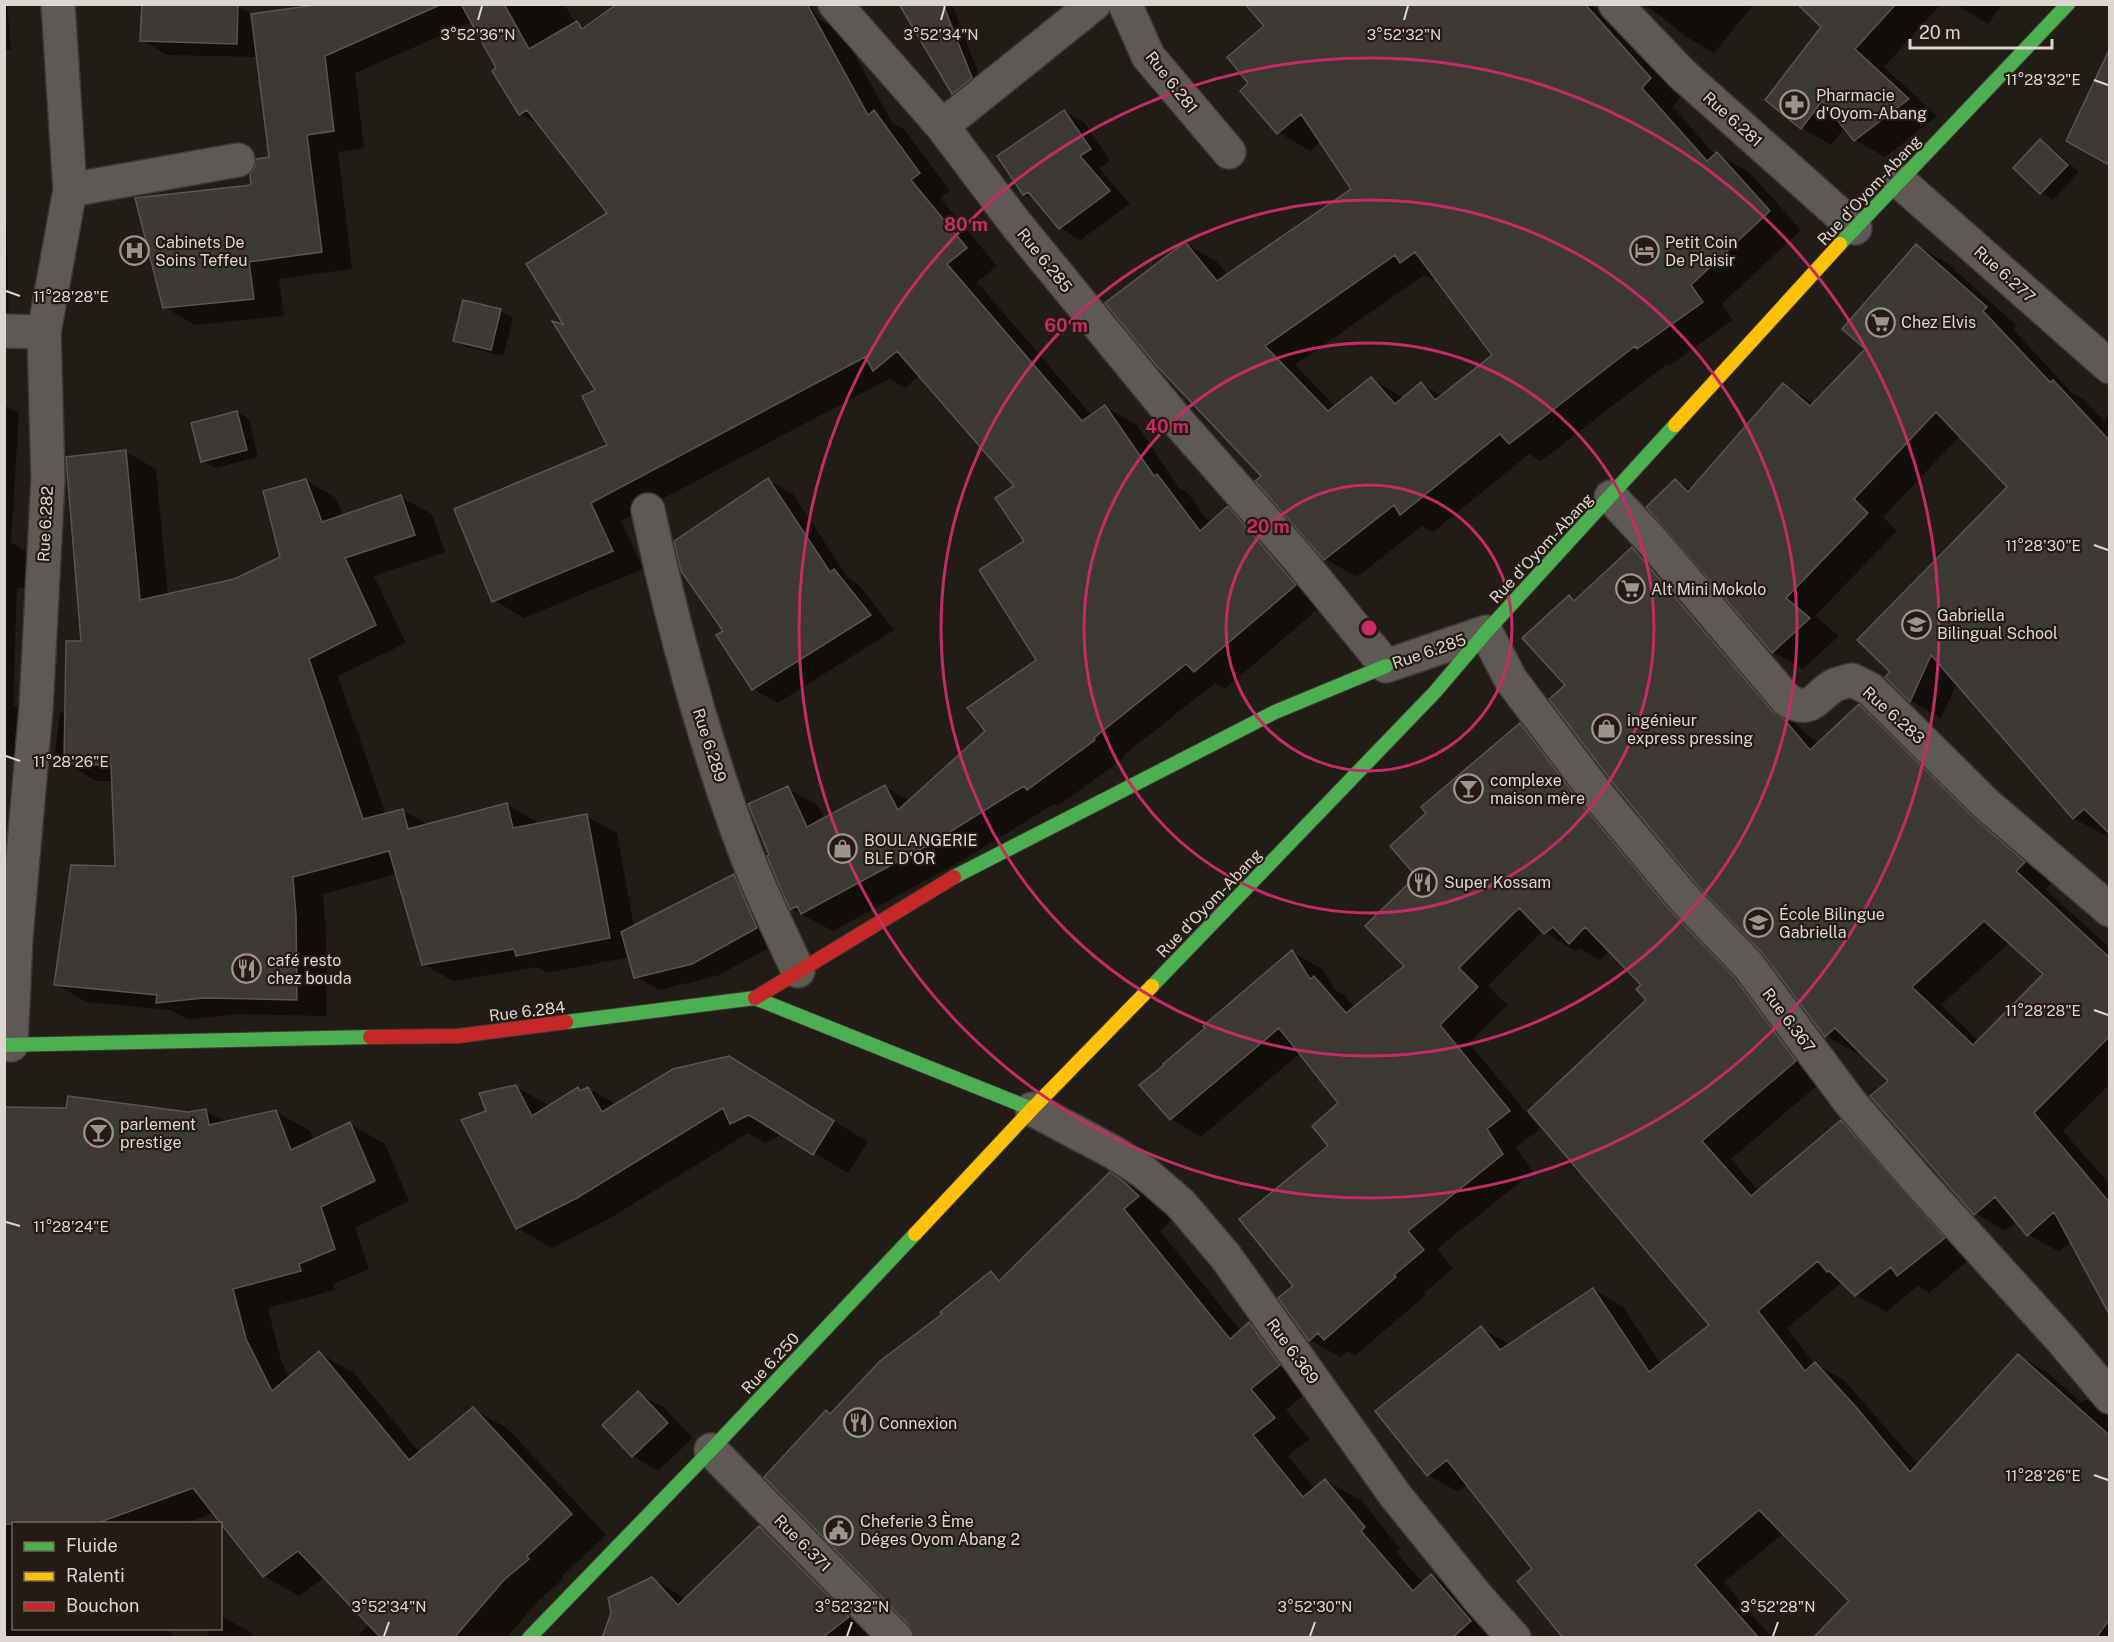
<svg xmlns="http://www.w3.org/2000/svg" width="2114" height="1642" font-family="'Public Sans',sans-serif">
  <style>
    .shadow { fill: #0007; fill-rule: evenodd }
    .building { fill: #3d3934; stroke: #58544f; stroke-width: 1.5; fill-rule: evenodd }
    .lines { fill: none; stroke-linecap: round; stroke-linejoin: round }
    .street-casing { stroke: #3d3835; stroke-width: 36 }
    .fast-casing { stroke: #3d3835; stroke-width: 16 }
    .slow-casing { stroke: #3d3835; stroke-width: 16 }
    .jam-casing { stroke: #3d3835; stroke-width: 16 }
    .street { stroke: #5e5955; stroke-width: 33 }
    .fast { stroke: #4caf50; stroke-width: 14 }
    .slow { stroke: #ffc107; stroke-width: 14 }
    .jam { stroke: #c62828; stroke-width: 14 }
    .ticks { fill: none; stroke: #ddd6d0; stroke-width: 2 }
    .ring { fill: none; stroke: #c52b67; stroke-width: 3 }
    .labels { text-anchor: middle; stroke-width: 4.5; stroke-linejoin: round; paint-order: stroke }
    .street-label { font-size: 16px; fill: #ddd6d0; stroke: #261b13 }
    .poi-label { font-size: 16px; fill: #ddd6d0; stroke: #261b13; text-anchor: start }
    .ticks-label { font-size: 15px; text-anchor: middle; fill: #ddd6d0; stroke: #261b13; stroke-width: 4.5; stroke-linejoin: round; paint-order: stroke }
    .centre { fill: #c52b67; stroke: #261b13; stroke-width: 3 }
    .ring-label { font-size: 18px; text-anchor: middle; font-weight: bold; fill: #c52b67; stroke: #261b13; stroke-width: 4.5; stroke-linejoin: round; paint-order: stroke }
  </style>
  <rect width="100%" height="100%" fill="#221c17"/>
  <path class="shadow" d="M4,4H7L11,50H4Z
    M334,4H564L576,24L586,28L619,4H809L819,19L842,32L892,122L905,130L950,191L940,198L997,266L977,282L1092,416L1105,407L1136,424L1179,488L1188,493L1210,524L1228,508L1258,526L1325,603L1225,689L1215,683L1123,756L1124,758L1058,806L1054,804L963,860L833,931L791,909L788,788L818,806L825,819L885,787L910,801L987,731L1038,660L1026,542L1016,486L920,375L905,388L889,379L621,521L643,569L524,618L493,600L609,446L597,390L566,326L609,213L542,127L520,114L472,22L355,73L364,148L338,152L352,269L279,279L284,316L195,325L164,307L253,187L271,159L258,57L167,55L142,40L238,7L253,15Z
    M900,4H952L983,85L966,99L954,92Z
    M1573,4H1589L1610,17L1681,96L1673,107L1715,155L1717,154L1749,172L1801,230L1722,304L1733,320L1669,366L1667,364L1541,461L1529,454L1433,532L1422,526L1357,577L1325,559L1257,481L1263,476L1185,243L1217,262L1228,275L1353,189L1321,141L1310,151L1278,132L1242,91ZM1424,275L1433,280L1436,278L1494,355L1442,396L1421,384L1404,398L1371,379L1336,407L1295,365Z
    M1645,4H1754L1714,53L1685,36Z
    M1799,4H1941L1884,67L1937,116L1885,157L1855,140L1845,127L1831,145L1802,128L1823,27Z
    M1955,4H2003L1988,24Z
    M2110,57V164L2090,154L2096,81Z
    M1064,111L1085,123L1110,161L1099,168L1130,204L1080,240L1060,228L1038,202L1024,194Z
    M2040,141L2052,148L2079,172L2053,200L2041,192Z
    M4,195L6,196L9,330H4Z
    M1917,246L1947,263L2016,325L2013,329L2072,393L2083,399L2104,421L2110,413V831L2104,835L2073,818L1957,683L1941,718L1911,701L1887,677L2009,488L1960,436L1883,517L1897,531L1815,616L1839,636L1803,669L1773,652L1675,481L1691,490L1783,385L1815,404L1867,349Z
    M501,311L513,318L503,356L467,347L454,340Z
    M4,405L19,413L11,542L30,554V588H17L13,705L48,724L45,764L4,758Z
    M237,412L249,419L258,457L215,468L202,461Z
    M126,452L156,469L168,596L235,581L282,558L306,480L336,498L343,516L401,497L432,514L445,552L374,576L406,643L338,676L386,815L403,810L428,825L507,805L537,822L538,825L586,816L617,833L634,927L734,875L757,889L780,942L717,976L659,990L636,977L630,957L548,973L537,967L453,981L423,964L397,874L323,894L326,934L327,1016L236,1014L188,1020L171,1010L86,1002L56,984L117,868L113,781H96L66,763V759L55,753L60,712L67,714Z
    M768,480L793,494L849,579L859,585L894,630L778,703L753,689L725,632Z
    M1632,549L1662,566L1803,731L1819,744L1859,706L1889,724L2054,880L2045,889L2110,948V1084L2063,1131L2110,1185V1311L2072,1241L2059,1252L2028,1234L2017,1221L2005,1231L1975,1213L1890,1081L1859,1050L1856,1053L1826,1036L1567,686L1569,597L1576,601ZM2010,942L2045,974L1979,1041L1941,1005Z
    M1520,725L1551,742L1825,1079L1731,1159L1759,1191L1841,1122L1871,1140L1974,1256L1929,1293L1918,1286L1886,1312L1856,1295L1843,1282L1787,1328L1814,1363L1845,1381L1918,1465L2018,1355L2048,1373L2082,1403L2086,1399L2110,1413V1638H1827L1855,1595L1784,1533L1724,1582L1772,1638H1565L1534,1569L1468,1484L1458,1492L1428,1475L1481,1328L1511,1345L1593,1289L1623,1307L1661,1364L1711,1325L1648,1000L1643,985L1610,950L1600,960L1579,948L1575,951L1543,931L1488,986L1507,1005L1469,1043L1540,1129L1516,1147L1533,1172L1437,1249L1453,1268L1424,1293L1426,1295L1355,1356L1347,1351L1340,1357L1310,1340L1295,1286L1340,1103L1300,1053L1201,1137L1171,1119L1166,1065L1292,952L1322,969L1336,991L1344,995L1355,1008L1406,966L1418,876Z
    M764,1078L868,1142L848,1173L783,1134L765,1143L748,1133L612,1217L552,1248L517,1228L488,1112L516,1087L550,1106L578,1089L582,1091L588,1088L617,1105Z
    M206,1111L226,1122L275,1111L310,1131L314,1141L350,1124L385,1144L409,1201L355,1228L369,1269L333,1284L335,1290L268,1308L281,1360L289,1378L319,1353L354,1373L420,1453L473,1409L508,1429L606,1535L561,1577L563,1579L539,1600L506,1638H356L370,1623L325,1577L299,1596L264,1576L214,1513L184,1524H14V1628H167L175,1638H4V1371L188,1114Z
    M1110,1174L1146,1195L1174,1218L1160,1231L1241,1331L1249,1324L1286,1345L1315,1386L1286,1410L1310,1439L1288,1456L1315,1489L1325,1480L1362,1501L1400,1549L1396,1552L1424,1584L1432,1576L1468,1597L1502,1638H931L827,1412L832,1414L991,1273L1002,1280Z
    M638,1393L663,1407L693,1438L658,1471L633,1456L604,1425Z
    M760,1528L791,1546L881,1638H604L652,1578L686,1599Z
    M220,1615L250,1632L256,1638H207L210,1628H220Z"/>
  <path class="building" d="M142,4H238L237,44L140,41Z
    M323,4H442L325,56L334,131L307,135L322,252L249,262L254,299L163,308L135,198L251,185L250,174L255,167L256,159L269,157L251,14Z
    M461,4H504L529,49L577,21L582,29L617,4H807L868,115L874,110L920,173L911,180L967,248L947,264L1082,421L1105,405L1154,476L1157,474L1200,531L1228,506L1296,585L1194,672L1186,664L1094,738L1095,740L1027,790L1024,786L932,843L801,914L797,906L790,910L768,859L767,856L769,855L748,804L788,786L807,827L885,785L898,810L985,731L967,708L1036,660L979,570L1024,541L995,498L1014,486L897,351L873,371L865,357L591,503L613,551L492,602L454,509L607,445L582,396L595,390L552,321L563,324L526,264L607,213L527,110L519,115L492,71L496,68Z
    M899,4H943L972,78L952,94Z
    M1245,4H1585L1651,78L1642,88L1707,161L1717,152L1770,211L1691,285L1703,302L1637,349L1635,346L1509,444L1500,434L1400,515L1394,505L1324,560L1255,481L1261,476L1155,364L1105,303L1185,242L1217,281L1351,189L1301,114L1277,134L1240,91L1248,83L1227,57L1264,26ZM1415,252L1492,355L1435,400L1421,382L1395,404L1371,377L1328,411L1265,346L1395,255L1400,263Z
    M1797,4H1896L1855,49L1909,99L1854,141L1822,101L1801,129L1765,100L1821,27Z
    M2109,50V165L2066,141Z
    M1064,110L1091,149L1080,156L1110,191L1059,229L1028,192L1023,195L997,156Z
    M2040,139L2068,165L2040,194L2013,168Z
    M1916,244L1987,307L1983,311L2050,382L2053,380L2109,440V833L2084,809L2073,819L1931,655L1910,702L1885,677L1890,672L1857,640L2007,487L1936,412L1854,499L1868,513L1786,598L1810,618L1772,653L1646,507L1675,479L1688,492L1783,383L1810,406L1865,349L1842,329Z
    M463,300L501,309L491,350L453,341Z
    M237,411L247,450L201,462L191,423Z
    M126,450L140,600L234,579L280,557L263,491L306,479L322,522L401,495L415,535L345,558L376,625L309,659L363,819L403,809L408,829L507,803L513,828L587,814L610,938L516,956L514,949L422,965L389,851L293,877L296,916L297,1000L204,998L156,1003L157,995L54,985L71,865L115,866L111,765L64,764L66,641H81L66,457Z
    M768,478L830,572L834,569L871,615L752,690L716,635L723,631L681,571L674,541Z
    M1632,547L1773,712L1784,719L1810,750L1859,704L1973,817L2025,862L2016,871L2109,957V1037L2034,1113L2109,1202V1314L2054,1212L2027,1236L1995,1197L1974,1215L1870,1096L1888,1081L1835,1028L1825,1037L1763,954L1696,884L1613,783L1549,699L1565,685L1522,638L1569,595L1574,601ZM1984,921L2043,974L1973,1045L1912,987Z
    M1520,723L1584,807L1668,908L1734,977L1796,1061L1702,1141L1751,1196L1841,1120L1945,1238L1897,1276L1891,1267L1855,1296L1829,1271L1827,1272L1818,1261L1758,1311L1805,1371L1815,1362L1856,1407L1910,1472L2018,1354L2109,1435V1620L2096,1638H1813L1849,1601L1759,1510L1695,1565L1759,1638H1563L1517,1581L1532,1569L1447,1460L1427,1476L1375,1411L1481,1326L1500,1350L1593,1288L1649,1372L1709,1325L1528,1111L1646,1000L1636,989L1641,985L1585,927L1569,944L1553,927L1544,934L1519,908L1459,968L1478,987L1440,1025L1510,1111L1487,1129L1503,1154L1408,1231L1424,1250L1394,1275L1396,1277L1324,1340L1318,1333L1309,1341L1278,1298L1293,1286L1239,1219L1328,1146L1312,1126L1338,1103L1279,1028L1170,1120L1139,1085L1164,1065L1163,1064L1205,1028L1203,1026L1292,950L1310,979L1314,976L1346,1013L1404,966L1365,926L1416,876L1390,846L1426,813L1421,807Z
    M734,874L757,928L692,964L634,978L621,932Z
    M729,1056L834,1121L813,1155L749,1115L730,1124L723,1108L577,1198L516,1229L461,1120L486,1111L479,1093L516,1085L532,1116L578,1087L580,1091L588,1087L602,1112L673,1069Z
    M68,1096L188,1112L206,1109L209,1125L276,1110L291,1150L350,1122L375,1181L321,1207L335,1249L299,1264L301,1271L233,1289L246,1339L272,1391L319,1351L409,1460L473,1407L572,1514L527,1556L529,1559L504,1580L454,1638H381L298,1551L263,1577L193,1488L95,1524H4V1107L66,1108Z
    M1110,1172L1124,1182L1139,1196L1124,1209L1230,1339L1249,1322L1280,1365L1251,1389L1275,1418L1253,1435L1303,1497L1325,1479L1365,1527L1361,1531L1413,1591L1431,1574L1471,1621L1452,1638H914L909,1625L764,1477L826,1410L830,1414L880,1361L942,1314L940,1312L991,1271L999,1281Z
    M638,1391L668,1423L632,1457L602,1425Z
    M759,1526L849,1617L822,1638H602L611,1613L608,1598L652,1577L678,1605Z"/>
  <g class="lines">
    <defs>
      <path id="street" d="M835,4L942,126
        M1094,4L942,126L1016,224L1174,417L1298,558L1386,666L1486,632L1511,680L1598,795L1682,896L1748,965L1849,1101L1918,1181L2062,1340L2110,1397
        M1125,4L1148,56L1229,152
        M1615,4L1682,74L1855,228
        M1899,181L2110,367
        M70,190L238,160
        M4,331L44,332
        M1611,497L1653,542L1787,700C1812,714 1814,698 1833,686C1838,683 1846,682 1852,680L1870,689L1986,804L2110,910
        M648,510C673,626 703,740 745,851C760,892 780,931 798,971
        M11,1045L16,937L36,708L48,479L44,332L70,190L58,4
        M1032,1109L1113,1152L1144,1172L1181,1204L1226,1257L1395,1495L1479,1599L1514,1638
        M711,1450L896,1638"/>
      <path id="fast" d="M1840,244L2068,4
        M954,877L1275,712L1386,666
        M1152,986L1435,692L1486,632L1675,425
        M566,1022L755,998L1032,1109
        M4,1045L370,1037
        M529,1638L711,1450L915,1234"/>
      <path id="slow" d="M1675,425L1840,244
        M915,1234L1032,1109L1152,986"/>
      <path id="jam" d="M755,998L954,877
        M370,1037L458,1036L566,1022"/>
    </defs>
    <use href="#street" class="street-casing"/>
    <use href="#fast" class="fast-casing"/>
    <use href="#slow" class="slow-casing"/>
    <use href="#jam" class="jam-casing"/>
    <use href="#street" class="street"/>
    <use href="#fast" class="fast"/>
    <use href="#slow" class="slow"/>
    <use href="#jam" class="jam"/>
  </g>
  <path class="ticks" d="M478,20L482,6M941,20L945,6M1404,20L1408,6M2094,80L2108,85M6,291L20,296M2094,545L2108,550M6,756L20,761M2094,1010L2108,1015M6,1222L20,1226M2094,1475L2108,1480M384,1636L389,1622M847,1636L852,1622M1310,1636L1315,1622M1773,1636L1778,1622"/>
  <g class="ring">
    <circle cx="1369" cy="628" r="143"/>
    <circle cx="1369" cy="628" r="285"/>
    <circle cx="1369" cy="628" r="428"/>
    <circle cx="1369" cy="628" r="570"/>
  </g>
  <defs>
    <symbol id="pharmacy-ring" viewBox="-11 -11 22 22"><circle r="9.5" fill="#261b13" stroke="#9c958f" stroke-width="1.5"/><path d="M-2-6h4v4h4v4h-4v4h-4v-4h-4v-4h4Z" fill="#9c958f"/></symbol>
    <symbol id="hospital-ring" viewBox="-11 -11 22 22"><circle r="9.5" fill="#261b13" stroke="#9c958f" stroke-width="1.5"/><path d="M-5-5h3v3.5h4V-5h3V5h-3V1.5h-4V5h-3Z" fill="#9c958f"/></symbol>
    <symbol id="hotel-ring" viewBox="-11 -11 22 22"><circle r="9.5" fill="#261b13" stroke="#9c958f" stroke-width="1.5"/><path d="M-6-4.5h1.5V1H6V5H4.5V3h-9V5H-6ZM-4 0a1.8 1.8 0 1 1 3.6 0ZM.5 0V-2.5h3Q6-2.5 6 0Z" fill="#9c958f"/></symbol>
    <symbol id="supermarket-ring" viewBox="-11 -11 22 22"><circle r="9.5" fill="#261b13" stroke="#9c958f" stroke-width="1.5"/><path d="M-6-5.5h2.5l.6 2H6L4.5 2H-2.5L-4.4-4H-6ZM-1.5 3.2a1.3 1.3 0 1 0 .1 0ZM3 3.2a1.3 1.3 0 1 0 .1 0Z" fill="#9c958f"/></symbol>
    <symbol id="school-ring" viewBox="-11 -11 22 22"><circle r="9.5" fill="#261b13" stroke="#9c958f" stroke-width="1.5"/><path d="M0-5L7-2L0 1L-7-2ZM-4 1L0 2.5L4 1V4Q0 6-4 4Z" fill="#9c958f"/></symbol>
    <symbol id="shop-ring" viewBox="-11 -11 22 22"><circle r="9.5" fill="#261b13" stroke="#9c958f" stroke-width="1.5"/><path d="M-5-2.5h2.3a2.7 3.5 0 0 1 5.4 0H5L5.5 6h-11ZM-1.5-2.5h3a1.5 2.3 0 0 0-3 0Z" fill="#9c958f"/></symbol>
    <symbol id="bar-ring" viewBox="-11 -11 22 22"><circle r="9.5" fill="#261b13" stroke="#9c958f" stroke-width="1.5"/><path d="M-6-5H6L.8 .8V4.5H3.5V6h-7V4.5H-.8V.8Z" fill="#9c958f"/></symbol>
    <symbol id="restaurant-ring" viewBox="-11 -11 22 22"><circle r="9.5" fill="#261b13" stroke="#9c958f" stroke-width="1.5"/><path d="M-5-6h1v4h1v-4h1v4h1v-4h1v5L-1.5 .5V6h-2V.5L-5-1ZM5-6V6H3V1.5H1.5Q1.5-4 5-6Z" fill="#9c958f"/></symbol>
    <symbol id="civic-ring" viewBox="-11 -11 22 22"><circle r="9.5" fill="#261b13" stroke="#9c958f" stroke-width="1.5"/><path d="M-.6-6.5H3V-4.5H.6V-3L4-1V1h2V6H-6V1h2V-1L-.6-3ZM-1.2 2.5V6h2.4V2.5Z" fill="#9c958f"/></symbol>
  </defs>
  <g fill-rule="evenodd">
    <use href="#pharmacy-ring" x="1778" y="88" width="33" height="33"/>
    <use href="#hospital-ring" x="118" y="234" width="33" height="33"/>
    <use href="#hotel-ring" x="1628" y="234" width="33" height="33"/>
    <use href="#supermarket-ring" x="1864" y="306" width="33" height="33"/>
    <use href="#supermarket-ring" x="1614" y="572" width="33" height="33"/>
    <use href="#school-ring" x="1900" y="608" width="33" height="33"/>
    <use href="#shop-ring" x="1590" y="712" width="33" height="33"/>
    <use href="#bar-ring" x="1452" y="772" width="33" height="33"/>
    <use href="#shop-ring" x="826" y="832" width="33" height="33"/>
    <use href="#restaurant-ring" x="1406" y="866" width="33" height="33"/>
    <use href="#school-ring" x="1742" y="906" width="33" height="33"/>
    <use href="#restaurant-ring" x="230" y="952" width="33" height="33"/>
    <use href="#bar-ring" x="82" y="1116" width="33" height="33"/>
    <use href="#restaurant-ring" x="842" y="1406" width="33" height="33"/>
    <use href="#civic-ring" x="822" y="1514" width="33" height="33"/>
  </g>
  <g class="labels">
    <g class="street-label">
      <text transform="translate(1172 82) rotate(52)" y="6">Rue 6.281</text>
      <text transform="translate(1733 119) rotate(42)" y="6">Rue 6.281</text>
      <text transform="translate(1869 190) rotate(-47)" y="6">Rue d'Oyom-Abang</text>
      <text transform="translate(1045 260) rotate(51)" y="6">Rue 6.285</text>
      <text transform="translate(2005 274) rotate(42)" y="6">Rue 6.277</text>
      <text transform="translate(45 524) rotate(-87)" y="6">Rue 6.282</text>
      <text transform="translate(1541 548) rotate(-47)" y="6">Rue d'Oyom-Abang</text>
      <text transform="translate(1429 651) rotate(-19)" y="6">Rue 6.285</text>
      <text transform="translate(1894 715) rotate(42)" y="6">Rue 6.283</text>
      <text transform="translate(710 745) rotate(72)" y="6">Rue 6.289</text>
      <text transform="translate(1209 903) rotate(-46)" y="6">Rue d'Oyom-Abang</text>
      <text transform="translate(527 1011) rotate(-7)" y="6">Rue 6.284</text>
      <text transform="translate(1789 1020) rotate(53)" y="6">Rue 6.367</text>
      <text transform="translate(1293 1351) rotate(54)" y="6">Rue 6.369</text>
      <text transform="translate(770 1363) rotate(-47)" y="6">Rue 6.250</text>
      <text transform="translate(803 1543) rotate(45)" y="6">Rue 6.371</text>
    </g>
    <g class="poi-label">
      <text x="1816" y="101">Pharmacie<tspan x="1816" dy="18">d'Oyom-Abang</tspan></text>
      <text x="155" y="248">Cabinets De<tspan x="155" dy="18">Soins Teffeu</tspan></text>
      <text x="1665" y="248">Petit Coin<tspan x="1665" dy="18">De Plaisir</tspan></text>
      <text x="1901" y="328">Chez Elvis</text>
      <text x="1651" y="595">Alt Mini Mokolo</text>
      <text x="1937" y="621">Gabriella<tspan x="1937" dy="18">Bilingual School</tspan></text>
      <text x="1627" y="726">ingénieur<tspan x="1627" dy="18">express pressing</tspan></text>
      <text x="1490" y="786">complexe<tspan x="1490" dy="18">maison mère</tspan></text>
      <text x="864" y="846">BOULANGERIE<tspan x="864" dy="18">BLE D'OR</tspan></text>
      <text x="1444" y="888">Super Kossam</text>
      <text x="1779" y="920">École Bilingue<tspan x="1779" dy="18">Gabriella</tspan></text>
      <text x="267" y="966">café resto<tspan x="267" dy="18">chez bouda</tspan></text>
      <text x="120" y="1130">parlement<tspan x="120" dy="18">prestige</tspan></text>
      <text x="879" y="1429">Connexion</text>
      <text x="860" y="1527">Cheferie 3 Ème<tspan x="860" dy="18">Déges Oyom Abang 2</tspan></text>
    </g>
  </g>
  <g class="ticks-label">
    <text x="478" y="40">3°52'36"N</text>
    <text x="941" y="40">3°52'34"N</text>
    <text x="1404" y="40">3°52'32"N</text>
    <text x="2043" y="85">11°28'32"E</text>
    <text x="71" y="302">11°28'28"E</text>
    <text x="2043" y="551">11°28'30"E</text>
    <text x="71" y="767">11°28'26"E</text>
    <text x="2043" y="1016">11°28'28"E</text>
    <text x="71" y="1232">11°28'24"E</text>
    <text x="2043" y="1481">11°28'26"E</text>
    <text x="389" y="1612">3°52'34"N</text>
    <text x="852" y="1612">3°52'32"N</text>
    <text x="1315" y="1612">3°52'30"N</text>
    <text x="1778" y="1612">3°52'28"N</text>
  </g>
  <circle cx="1369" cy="628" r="9" class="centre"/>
  <g class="ring-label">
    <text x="966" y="231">80 m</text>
    <text x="1066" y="332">60 m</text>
    <text x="1167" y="433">40 m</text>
    <text x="1268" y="533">20 m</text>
  </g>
  <rect width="2114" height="1642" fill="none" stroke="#ddd6d0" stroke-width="12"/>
  <rect x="12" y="1522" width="210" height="108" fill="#261b13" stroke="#6f665f" stroke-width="1.5"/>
  <rect x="24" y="1542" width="30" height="9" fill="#4caf50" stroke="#6f665f" stroke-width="1.5"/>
  <text x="66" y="1552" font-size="18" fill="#ddd6d0">Fluide</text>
  <rect x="24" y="1572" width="30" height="9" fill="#ffc107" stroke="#6f665f" stroke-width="1.5"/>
  <text x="66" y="1582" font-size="18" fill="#ddd6d0">Ralenti</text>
  <rect x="24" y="1602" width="30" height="9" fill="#c62828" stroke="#6f665f" stroke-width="1.5"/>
  <text x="66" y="1612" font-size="18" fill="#ddd6d0">Bouchon</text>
  <path d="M1910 39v9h142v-9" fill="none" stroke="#ddd6d0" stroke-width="3"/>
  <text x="1919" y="39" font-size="18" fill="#ddd6d0" stroke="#261b13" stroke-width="4.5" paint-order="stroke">20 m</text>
</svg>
